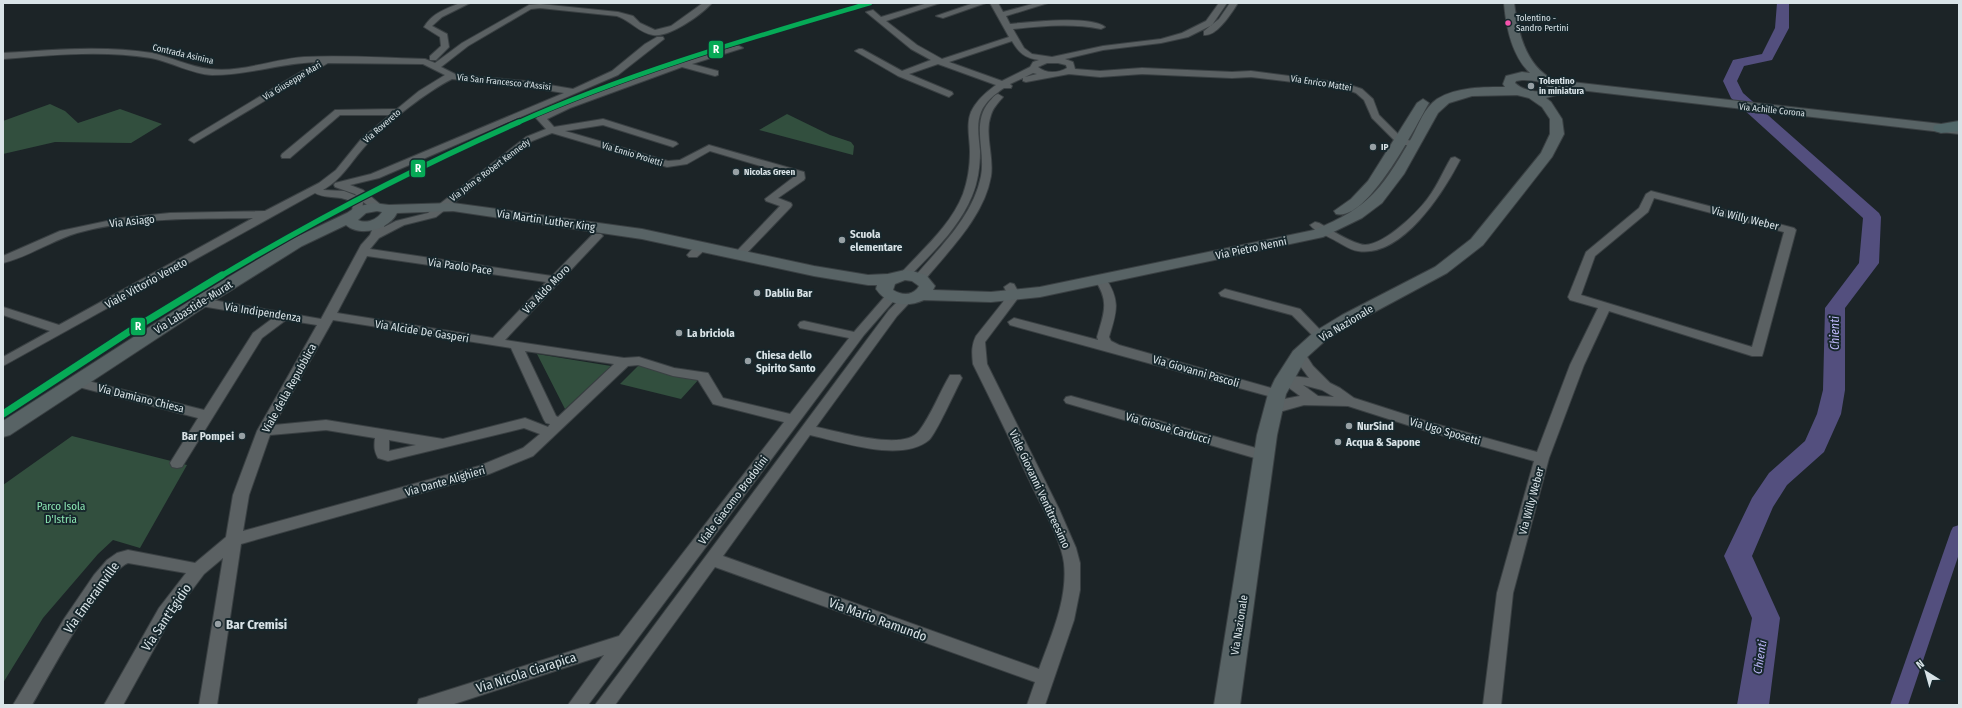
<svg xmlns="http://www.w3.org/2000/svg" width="1962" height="708" font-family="'Fira Sans Condensed',sans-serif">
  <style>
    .green { fill: #324f3e }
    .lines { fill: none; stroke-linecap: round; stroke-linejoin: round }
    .canal { fill: #534f7e; fill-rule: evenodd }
    .river { fill: #534f7e; fill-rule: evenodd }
    .street-casing { stroke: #3a4043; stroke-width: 2 }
    .secondary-casing { stroke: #3a4043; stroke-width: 2 }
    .highway-casing { stroke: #3a4043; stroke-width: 2 }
    .street { fill: #5b6163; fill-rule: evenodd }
    .secondary { fill: #586365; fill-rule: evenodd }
    .highway { fill: #506668; fill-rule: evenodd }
    .rail-1-far2-casing { stroke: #17272c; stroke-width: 6 }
    .rail-1-far1-casing { stroke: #17272c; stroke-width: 8 }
    .rail-1-casing { stroke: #17272c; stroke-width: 10 }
    .rail-1-far2 { stroke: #06aa56; stroke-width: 4.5 }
    .rail-1-far1 { stroke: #06aa56; stroke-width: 5.5 }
    .rail-1 { stroke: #06aa56; stroke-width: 7 }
    .bus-dot { fill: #f653ac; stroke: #17272c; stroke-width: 1.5 }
    .poi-dot { fill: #97a0a4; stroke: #17272c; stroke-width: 1.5 }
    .labels { text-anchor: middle; stroke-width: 4; stroke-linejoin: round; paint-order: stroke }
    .far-bus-label { font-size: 9px; fill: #d9e3e7; stroke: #17272c; text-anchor: start }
    .far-street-label { font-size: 9px; fill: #d9e3e7; stroke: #17272c }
    .far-poi-label { font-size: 9px; font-weight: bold; fill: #d9e3e7; stroke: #17272c; text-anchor: start }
    .street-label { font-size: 11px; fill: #d9e3e7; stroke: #17272c }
    .poi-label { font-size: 11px; font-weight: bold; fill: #d9e3e7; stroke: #17272c; text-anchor: start }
    .park-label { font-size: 11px; fill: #8be5b2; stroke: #17272c }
    .water-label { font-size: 12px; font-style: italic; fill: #bbb6f7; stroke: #17272c }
    .near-street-label { font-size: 13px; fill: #d9e3e7; stroke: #17272c }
    .near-poi-label { font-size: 13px; font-weight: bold; fill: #d9e3e7; stroke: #17272c; text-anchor: start }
    .line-badge { stroke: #17272c; stroke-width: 1.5 }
    .badge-label { font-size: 11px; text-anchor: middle; font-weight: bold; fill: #fff }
  </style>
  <rect width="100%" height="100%" fill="#1c2427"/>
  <path class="green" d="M50,104L65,111L78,123L120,109L162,124L131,143L55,142L3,154V121Z
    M787,114L830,135L851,142L854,146L853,155L759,130Z
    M537,354L611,366L565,409Z
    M640,364L700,378L681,399L620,384Z
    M72,436L187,465L140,548L113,540L98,554L43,618L3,683V485Z"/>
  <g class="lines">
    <path class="canal" d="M1959,525V554L1908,705H1890L1951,531L1953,527Z"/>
    <path class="river" d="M1777,3H1789V28L1772,60L1744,66L1737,81L1743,93L1879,213L1881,217L1879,263L1845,308V390L1841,414L1824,452L1787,485L1773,507L1752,556L1780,618L1769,705H1737L1752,618L1724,556L1752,498L1769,473L1805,441L1817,414L1823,390L1825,308L1859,263L1863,218L1731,98L1723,81L1733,60L1762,54L1775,28Z"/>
    <defs>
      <path id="street" d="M460,3H470L442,17L432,26L447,34L449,47L436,60H430V56L441,46L440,37L424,27C432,13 446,9 460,3Z
        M703,3H712C701,15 669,38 653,35C639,33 630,20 617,16L540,8L531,9L468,46L441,67L457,75L526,81L573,89L612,71L645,44L657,37H663L664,39L618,75L379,178L350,185L363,190L381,205L382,207L381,209H373L363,202L362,212L357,215L352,212L353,203C341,194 327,200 315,193L3,366V357L50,331L3,315V307L59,325L253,218C194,219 134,217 77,233C51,241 28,257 3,263V256L60,231L121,218L170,213L265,211L319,183L336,170L362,138L390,115H340L290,158H282L281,156L282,154L335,110L397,109L419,91L445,75L423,64L328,63L194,143L189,140L191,138L317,62C282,63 248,75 212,75C192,74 171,62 151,58C102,50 52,55 3,59V53C52,50 102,45 152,53C171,57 190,67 210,69C240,73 274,59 304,57C344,55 385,58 425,59L435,63L462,43L529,5L540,4L618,12L633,16L640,23L655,30L671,26ZM452,79L526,87L564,93L371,174L335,183L334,185L335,187L355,194L357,196L344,191L323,190C345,177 352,159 369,142C390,121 426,92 452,79Z
        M928,3H940L886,21L917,45L942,59L1009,37L990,3H998L1003,12L1036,3H1048L1006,16L1010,24C1029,22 1091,15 1105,27L1101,29C1071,23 1043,26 1013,29L1024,48L1032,54L1052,57L1103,46L1161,39L1182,33L1206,21L1219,3H1227L1212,25L1188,37L1161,43L1103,50L1065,59L1073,62L1075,69L1100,71L1142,68L1232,72L1251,71L1344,83L1362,89L1373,99L1379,115L1403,139L1417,142L1419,144L1414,147L1397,143L1372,118L1364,100L1356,93L1343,88L1251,77L1232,78L1142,74L1100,77L1069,74L1026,82L1023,81V78L1010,84L1012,86L1011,88H1004C995,94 985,102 981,112C976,124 979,138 980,151C980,166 978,182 972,196C959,228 933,252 909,277H901L899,275L901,273C924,248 951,225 963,194C968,180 970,166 970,152C970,139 966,124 971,112C976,101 986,92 996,85L938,64L909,74L952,92L953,94L949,97L898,76L855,51L859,49H862L902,71L931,60L911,49L866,12L873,10L881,17ZM1012,41C1019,53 1025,58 1039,60L1033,62L1030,67L1002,81L949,62ZM1047,63H1058L1066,65L1067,68C1058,73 1046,74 1038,67ZM1033,73L1037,74L1025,77Z
        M974,3H986L943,18L936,16Z
        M1230,3H1238C1232,12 1217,37 1204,35V31L1219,19Z
        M736,46H739L743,48L692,64L718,71V75L715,76L682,67L570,108L547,119L554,127L603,119L676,142L678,144L673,147L603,125L565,131L668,161L680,160L709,145L804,172L805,178L804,180L778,198L791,203L792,205L791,207L743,257L739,258L733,255L780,206L766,201L765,199L795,176L710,151L687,164L667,167L552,133L532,141L436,217L404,225L379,238L370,249L552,276L593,234H601L603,236L601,238L505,340L624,358L639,357L674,368L708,373L723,398L790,414L849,338L800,328L798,325L800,322L804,321L854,332L887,294L891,293L897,297L864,335L588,705H568L604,655L451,705H417L419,699L426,697L619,636L784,422L713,404L698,380L673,376L638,365L628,366L533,456L489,474L241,544L217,705H199L223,558L204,574L171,618L123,705H104L159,608L186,573L128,563C105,571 47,679 32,705H13L64,619L94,575L107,560L117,553L128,550L195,563L226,537L233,495L257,431L317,325L286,320L262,338L182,467L177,468L172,467L170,463L198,418L71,385L69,382L71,379L76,378L204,410L253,333L273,318L201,306L195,302L197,299L201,298L321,319L361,245L370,235L376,220H384L385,222L384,227L396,221L428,213L526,137L546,129L536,118L538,116C601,87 669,65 736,46ZM367,256L546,282L493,338L337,313ZM333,320L511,348L544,420L546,423L550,424L548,427L525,418L443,439L326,420L274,425ZM525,351L614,364L558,417L556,416ZM524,428L540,434L523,448L479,466L243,531L249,495L270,435L326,430L375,438C374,446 374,451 378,458L388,461ZM389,440L416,445L389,451Z
        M998,94L1003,97C998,103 993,108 991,115C984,134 994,156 991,176C984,217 949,250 924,281H916L914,278L916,275C941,246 973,216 981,176C986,151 971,124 989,102C992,99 994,95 998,94Z
        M1455,157L1460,160C1443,193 1402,258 1358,251C1350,250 1342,244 1336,241C1328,236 1315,232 1310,225L1315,222L1319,223C1332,230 1346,240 1360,244C1379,251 1418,212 1428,198C1438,185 1443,171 1451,158Z
        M1651,191L1794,228L1796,230L1763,353L1762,356H1752L1609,311L1584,365L1549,458L1513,593L1501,705H1483L1497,593L1534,461L1423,430L1348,406L1304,405L1272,414L1267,412L1265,409C1271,400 1291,398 1300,396L1277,379L1279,376L1284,375L1309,378L1292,355L1294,352H1304L1313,366L1330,383L1340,388L1354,398L1432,423L1537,452L1570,365L1598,308L1570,300L1568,297L1586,252L1639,208L1646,194ZM1654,198L1784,232L1752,347L1581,295L1595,256L1648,212ZM1303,385L1322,390L1334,397L1318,396Z
        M702,244L706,245L708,247L697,257H689L687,255C691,250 696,245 702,244Z
        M1100,275L1104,276C1121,300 1117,311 1109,337L1111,341L1119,345L1282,391L1284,394L1282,397H1272L1010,325L1008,322L1014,318L1098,340L1097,337C1104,313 1110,301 1094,279Z
        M1010,283L1014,284L1019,293L1018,298L985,342L987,364L1059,509L1076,548L1080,563V590L1074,620L1045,705H1027L1035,682L715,567L615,705H595L889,310L903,296L907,295L913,299L897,316L816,427C838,431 904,452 919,431C932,414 939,393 950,375H960L962,378C956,389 936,434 929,440C901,463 842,442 810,435L723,556L1039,669C1051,636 1068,599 1064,563C1061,540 1044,511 1034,490C1014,448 994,406 973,364C972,354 971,346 976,336L1003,302L1007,293L1004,287Z
        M1225,289L1300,309L1326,336L1324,339H1316L1292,315L1221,296L1219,293Z
        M1071,396L1270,452L1272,456L1270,460L1265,461L1066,403L1064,400L1066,397Z"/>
      <path id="secondary" d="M1504,3H1514C1518,31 1525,66 1554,80L1959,126V134L1562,88L1560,94L1546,98L1551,102L1562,119L1564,134L1552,157L1483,245L1447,273L1354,323L1326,340L1306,358L1286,394L1277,435L1240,705H1214L1257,435L1268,394L1275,379L1293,351L1314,332L1342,315L1435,267L1471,239L1541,153L1550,134V119L1542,107L1529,98L1517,95L1472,96L1449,103L1438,113L1404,174L1382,203L1362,218L1323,237L1040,297L991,302L924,300C906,308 887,305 876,289L877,285H868L814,276L642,239L453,211L397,213C389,230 360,237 346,225L302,246L211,303L10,435L3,437V421L199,295L290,240L347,213L356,207L373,203L389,205L453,203L642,229L814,266L868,275L888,274L905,270L912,271L926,275L935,286L933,290L991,292L1040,287L1314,230C1371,207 1382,188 1412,137C1419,124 1424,108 1437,99C1456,87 1484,87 1505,87L1503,84L1506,76L1522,72L1530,73C1512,56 1506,27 1504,3ZM1522,80C1531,80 1545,81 1550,89C1539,94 1524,91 1515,83L1516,81ZM377,211L382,212C377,220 366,224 358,220L366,213ZM905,280L912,281L919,286L917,289C910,296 902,295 893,290L895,284Z
        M1423,99L1429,103C1415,127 1368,222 1336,214L1334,211L1351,199L1368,181L1417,103Z"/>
      <path id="highway" d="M1959,121V131L1941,133L1935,131L1933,128L1935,125Z"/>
    </defs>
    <use href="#street" class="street-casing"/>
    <use href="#secondary" class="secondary-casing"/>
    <use href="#highway" class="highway-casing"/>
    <use href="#street" class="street"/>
    <use href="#secondary" class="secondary"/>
    <use href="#highway" class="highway"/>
    <defs>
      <path id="rail-1-far2" d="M517,123C631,72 751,38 870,3"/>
      <path id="rail-1-far1" d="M221,276C317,219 416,167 519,122"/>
      <path id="rail-1" d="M3,414L130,331L222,275"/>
    </defs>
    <use href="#rail-1-far2" class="rail-1-far2-casing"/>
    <use href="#rail-1-far1" class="rail-1-far1-casing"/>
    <use href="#rail-1" class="rail-1-casing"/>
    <use href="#rail-1-far2" class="rail-1-far2"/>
    <use href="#rail-1-far1" class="rail-1-far1"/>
    <use href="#rail-1" class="rail-1"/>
  </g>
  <circle class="bus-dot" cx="1508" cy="23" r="3.5"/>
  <g class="poi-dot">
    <circle cx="1531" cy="86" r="4"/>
    <circle cx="1373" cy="147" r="4"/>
    <circle cx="736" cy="172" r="4"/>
    <circle cx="842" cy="240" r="4"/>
    <circle cx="757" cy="293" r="4"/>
    <circle cx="679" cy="333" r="4"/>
    <circle cx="748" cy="361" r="4"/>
    <circle cx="1349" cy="426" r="4"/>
    <circle cx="242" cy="436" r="4"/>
    <circle cx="1338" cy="442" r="4"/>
    <circle cx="218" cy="624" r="4"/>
  </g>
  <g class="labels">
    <g class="far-bus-label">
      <text x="1516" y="21">Tolentino -<tspan x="1516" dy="10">Sandro Pertini</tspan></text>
    </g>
    <g class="far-street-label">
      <text transform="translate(183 54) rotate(13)" y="3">Contrada Asinina</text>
      <text transform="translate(292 81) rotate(-31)" y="3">Via Giuseppe Mari</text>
      <text transform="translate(504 82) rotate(6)" y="3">Via San Francesco d'Assisi</text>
      <text transform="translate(1321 83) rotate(9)" y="3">Via Enrico Mattei</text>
      <text transform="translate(1772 110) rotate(6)" y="3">Via Achille Corona</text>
      <text transform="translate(382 126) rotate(-41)" y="3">Via Rovereto</text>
      <text transform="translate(632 154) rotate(17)" y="3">Via Ennio Proietti</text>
      <text transform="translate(490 170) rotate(-37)" y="3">Via John e Robert Kennedy</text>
    </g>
    <g class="far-poi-label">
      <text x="1539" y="84">Tolentino<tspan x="1539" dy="10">in miniatura</tspan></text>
      <text x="1381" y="150">IP</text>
      <text x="744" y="175">Nicolas Green</text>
    </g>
    <g class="street-label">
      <text transform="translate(1745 218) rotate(14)" y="4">Via Willy Weber</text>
      <text transform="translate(546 220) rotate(8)" y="4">Via Martin Luther King</text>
      <text transform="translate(132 221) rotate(-6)" y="4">Via Asiago</text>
      <text transform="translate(1251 248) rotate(-12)" y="4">Via Pietro Nenni</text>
      <text transform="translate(460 266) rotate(8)" y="4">Via Paolo Pace</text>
      <text transform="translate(146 283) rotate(-29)" y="4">Viale Vittorio Veneto</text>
      <text transform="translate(546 289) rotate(-46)" y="4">Via Aldo Moro</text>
      <text transform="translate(193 307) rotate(-32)" y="4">Via Labastide-Murat</text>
      <text transform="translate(263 312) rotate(9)" y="4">Via Indipendenza</text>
      <text transform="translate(1346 323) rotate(-31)" y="4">Via Nazionale</text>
      <text transform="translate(422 331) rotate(9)" y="4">Via Alcide De Gasperi</text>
      <text transform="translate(1196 371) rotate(16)" y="4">Via Giovanni Pascoli</text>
      <text transform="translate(289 388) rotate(-61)" y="4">Viale della Repubblica</text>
      <text transform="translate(141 398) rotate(14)" y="4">Via Damiano Chiesa</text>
      <text transform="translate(1168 428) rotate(16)" y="4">Via Giosuè Carducci</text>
      <text transform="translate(1445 431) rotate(16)" y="4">Via Ugo Sposetti</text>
      <text transform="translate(445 481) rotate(-16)" y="4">Via Dante Alighieri</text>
      <text transform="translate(1040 489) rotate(65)" y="4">Viale Giovanni Ventitreesimo</text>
      <text transform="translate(733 500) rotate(-53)" y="4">Viale Giacomo Brodolini</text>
      <text transform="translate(1531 501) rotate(-75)" y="4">Via Willy Weber</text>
      <text transform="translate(1239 625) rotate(-81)" y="4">Via Nazionale</text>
    </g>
    <g class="poi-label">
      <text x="850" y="238">Scuola<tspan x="850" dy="13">elementare</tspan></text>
      <text x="765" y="297">Dabliu Bar</text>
      <text x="687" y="337">La briciola</text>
      <text x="756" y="359">Chiesa dello<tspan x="756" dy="13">Spirito Santo</tspan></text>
      <text x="1357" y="430">NurSind</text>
      <text x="234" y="440" text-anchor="end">Bar Pompei</text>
      <text x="1346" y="446">Acqua &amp; Sapone</text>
    </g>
    <g class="park-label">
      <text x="61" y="510">Parco Isola<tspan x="61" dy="13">D'Istria</tspan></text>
    </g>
    <g class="water-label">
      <text transform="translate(1835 333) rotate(-90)" y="4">Chienti</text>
      <text transform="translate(1760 657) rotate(-81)" y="4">Chienti</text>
    </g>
    <g class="near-street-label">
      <text transform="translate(91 597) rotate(-54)" y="5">Via Emerainville</text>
      <text transform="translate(166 617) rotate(-56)" y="5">Via Sant'Egidio</text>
      <text transform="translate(878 619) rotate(20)" y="5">Via Mario Ramundo</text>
      <text transform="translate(526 672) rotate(-18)" y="5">Via Nicola Ciarapica</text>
    </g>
    <g class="near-poi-label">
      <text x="226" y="629">Bar Cremisi</text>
    </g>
  </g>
  <g class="line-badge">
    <rect x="708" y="40" width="16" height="19" rx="4" fill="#06aa56"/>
    <rect x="410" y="159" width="16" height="19" rx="4" fill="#06aa56"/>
    <rect x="130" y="317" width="16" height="19" rx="4" fill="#06aa56"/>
  </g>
  <g class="badge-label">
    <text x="716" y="53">R</text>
    <text x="418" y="172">R</text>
    <text x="138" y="330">R</text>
  </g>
  <rect width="1962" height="708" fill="none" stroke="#d9e3e7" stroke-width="8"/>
  <g transform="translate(1926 672) rotate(323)" stroke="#17272c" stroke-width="3" paint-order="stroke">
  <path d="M0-3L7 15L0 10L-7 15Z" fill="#d9e3e7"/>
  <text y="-6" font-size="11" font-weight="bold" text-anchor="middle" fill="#d9e3e7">N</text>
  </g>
</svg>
